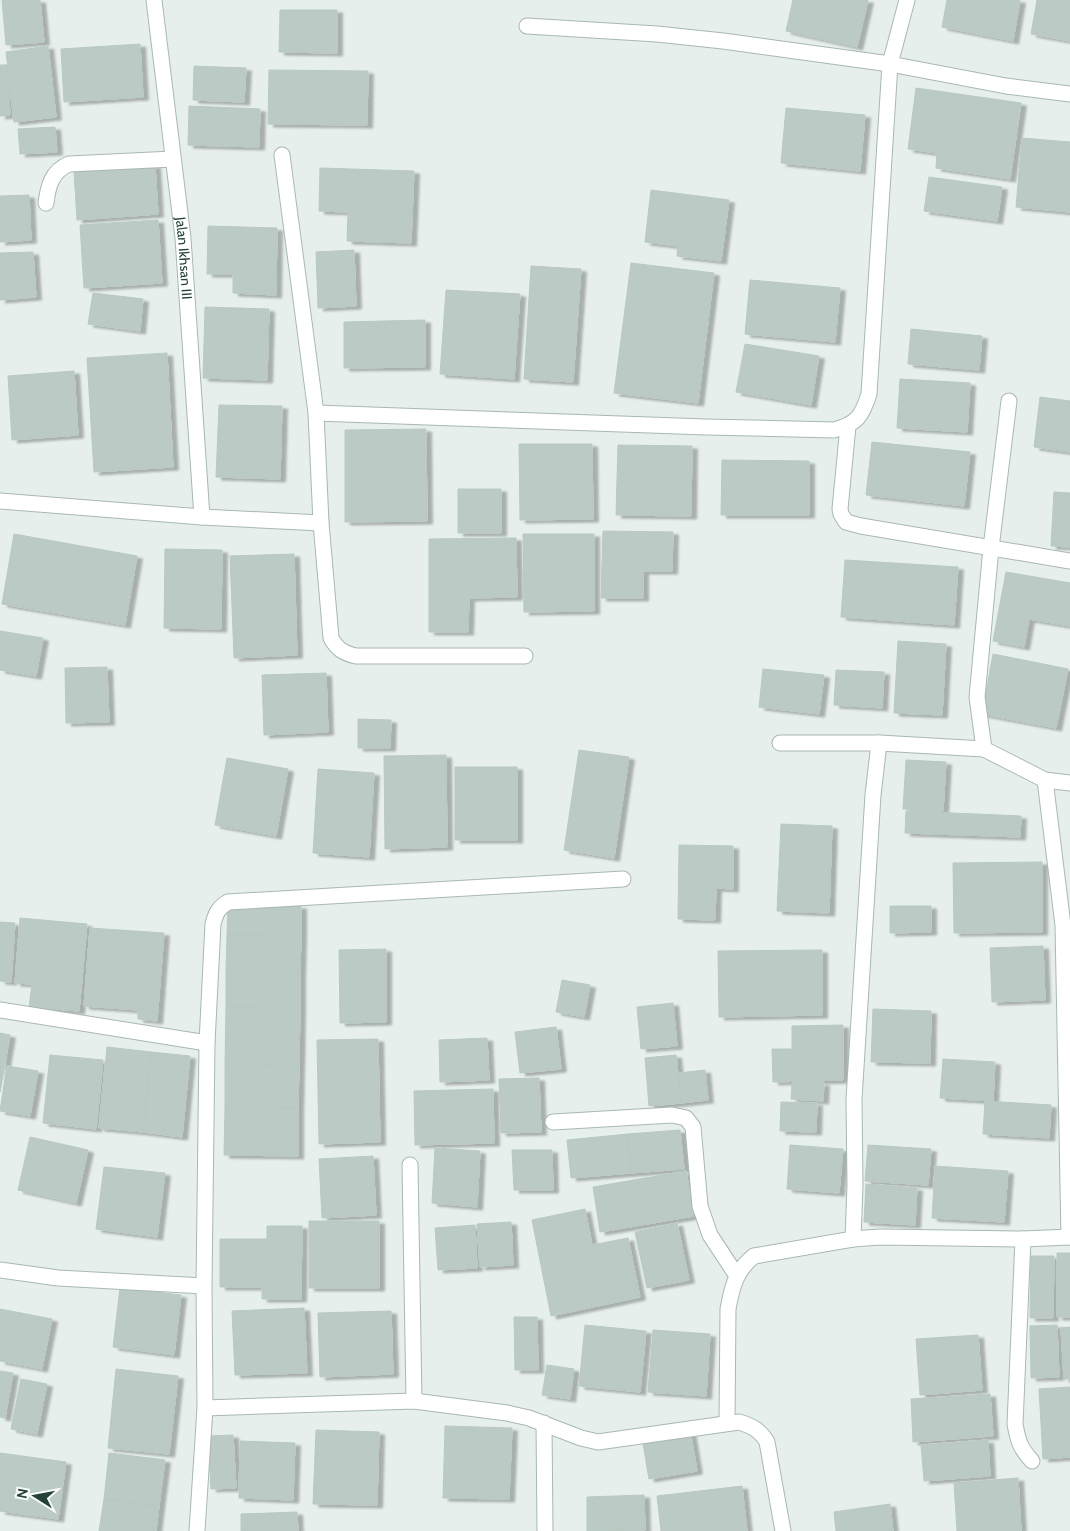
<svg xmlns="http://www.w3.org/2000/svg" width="1070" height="1531" font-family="Cabin,sans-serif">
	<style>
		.building { fill: #bbcac4; stroke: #b8c9c2; filter: url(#shadow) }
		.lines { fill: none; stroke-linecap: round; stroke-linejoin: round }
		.minor-casing { stroke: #a8b8b2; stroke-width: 17 }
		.minor { stroke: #fff; stroke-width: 15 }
		.labels { text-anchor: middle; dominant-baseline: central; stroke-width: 4; stroke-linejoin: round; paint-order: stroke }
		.street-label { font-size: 14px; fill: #24423a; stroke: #f7fbf9 }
	</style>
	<defs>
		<filter id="shadow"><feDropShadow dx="5.5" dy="3" stdDeviation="1" flood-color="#0004"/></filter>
	</defs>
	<rect width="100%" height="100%" fill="#e6efeb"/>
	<path class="building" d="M2,0h38l4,42 -38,3z
		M793,0h75l-11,47 -71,-16z
		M947,0h73l-7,41 -71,-14z
		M1037,0h33v41l-39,-7z
		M280,10h57v43l-58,-1z
		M140,44l3,53 -79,5 -3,-53z
		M48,46l8,71 -42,5 -8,-70z
		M0,65h7l3,50 -10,1z
		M194,66l52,2 -2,34 -51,-2z
		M269,70l99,1 -1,54 -99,-1z
		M916,88l105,15 -11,76 -74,-11 1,-15 -29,-4z
		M189,106l71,3 -1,38 -71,-2z
		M786,108l79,7 -5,56 -79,-8z
		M55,127l2,25 -37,2 -2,-25z
		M1022,138l48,4v70l-54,-5z
		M155,165l3,49 -81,6 -3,-49z
		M320,168l94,3 -3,72 -64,-2 1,-29 -29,-1z
		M929,177l73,10 -5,34 -73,-10z
		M651,190l78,10 -8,61 -44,-5 1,-10 -33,-4z
		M29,195l2,45 -31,2v-46z
		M158,220l4,63 -78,5 -4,-63z
		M208,226l69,2 -1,67 -43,-2v-19h-26z
		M354,250l2,56 -38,2 -2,-56z
		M33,252l3,45 -36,3v-47z
		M631,263l83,10 -16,130 -84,-10z
		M531,266l50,3 -8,113 -49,-3z
		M750,280l90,8 -5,54 -90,-8z
		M446,290l74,4 -6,85 -74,-5z
		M93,293l50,6 -3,32 -52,-7z
		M205,307l64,2 -2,71 -64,-2z
		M425,320v47l-81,1v-46z
		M911,329l71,7 -3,34 -71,-6z
		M745,344l74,12 -8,49 -75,-13z
		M167,353l6,114 -79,5 -7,-114z
		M74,371l4,64 -66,5 -4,-64z
		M900,379l70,4 -3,49 -70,-4z
		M1040,397l30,4v51l-36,-5z
		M219,405l63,1 -2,73 -64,-2z
		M426,429l1,92 -82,1v-92z
		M872,442l98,10 -6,54 -98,-11z
		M519,444h73l1,75 -73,1z
		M618,445l74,1 -1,70 -75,-1z
		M722,460l87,1v54h-88z
		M458,489h43v44h-43z
		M1054,492l16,1v54l-19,-1z
		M603,531l70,1 -1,39h-29v27h-42z
		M14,534l123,22 -12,69 -123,-21z
		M523,534h71v77l-70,1z
		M516,538l1,59 -48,1 -1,34h-39v-93z
		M165,549l57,1 -1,79 -57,-1z
		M294,554l3,101 -63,3 -4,-102z
		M845,560l113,7 -4,58 -113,-8z
		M1006,572l64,11v43l-41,-7 -5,28 -31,-6z
		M0,631l43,7 -7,38 -36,-6z
		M898,641l48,3 -4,71 -48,-2z
		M993,654l75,15 -12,59 -74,-14z
		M107,667l2,55 -43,1 -1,-55z
		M763,669l61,6 -5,39 -60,-7z
		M836,670l48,2 -2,36 -48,-3z
		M326,673l2,59 -64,3 -2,-60z
		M358,719l33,1 -1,28h-32z
		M579,750l50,7 -15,101 -50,-8z
		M446,755l1,92 -62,2 -1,-93z
		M227,758l61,11 -12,67 -61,-11z
		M906,760l40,2 -3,49 -40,-2z
		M455,767h62v73h-62z
		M318,769l56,4 -5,84 -56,-4z
		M906,811l115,5 -1,21 -115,-4z
		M781,824l51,2 -3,87 -52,-2z
		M679,845l54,1v43l-17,-1 -1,32 -37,-1z
		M1042,862v70l-88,1 -1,-70z
		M228,905l73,1v30l-74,-1z
		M890,906h41v26l-41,1z
		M20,918l67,6 -8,87 -50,-4 3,-23 -17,-1z
		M0,922l15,1 -4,59 -11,-1z
		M90,928l74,5 -7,88 -19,-2v-9l-54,-4z
		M227,935l74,1 -1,36 -74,-1z
		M1043,946l2,54 -53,2 -2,-54z
		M386,949v73l-46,1 -1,-73z
		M822,950v65l-103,2 -1,-66z
		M226,971l74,1v36l-74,-1z
		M562,980l28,5 -6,32 -28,-5z
		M673,1003l4,43 -36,3 -4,-42z
		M226,1007l74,1 -1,57 -74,-1z
		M873,1009l58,2 -1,52 -59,-1z
		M843,1025v55l-70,2 -1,-33h20v-23z
		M556,1027l5,42 -41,4 -5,-41z
		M0,1033l10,2 -10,57z
		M487,1038l2,42 -49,2 -1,-42z
		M378,1039l2,103 -61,2 -2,-104z
		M107,1047l44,5 -8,80 -44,-4z
		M151,1052l39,4 -8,81 -39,-5z
		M50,1055l53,5 -7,69 -53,-6z
		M676,1055l5,48 -32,3 -4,-48z
		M943,1059l52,3 -2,39 -53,-3z
		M225,1064l74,1 -1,43 -73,-1z
		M7,1066l31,5 -8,45 -30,-5z
		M705,1070l3,30 -27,3 -3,-30z
		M539,1078l2,54 -40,1 -2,-54z
		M792,1083h32l-1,18 -32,-2z
		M493,1089l1,54 -79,2 -1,-54z
		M985,1101l66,4 -2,33 -66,-4z
		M781,1102l36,1 -1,29 -36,-1z
		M225,1107l73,1v48l-74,-1z
		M680,1130l4,39 -53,4 -3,-39z
		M628,1134l3,39 -60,5 -4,-38z
		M30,1137l58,13 -12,53 -58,-13z
		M790,1145l53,4 -4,44 -52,-4z
		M868,1145l63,4 -3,36 -63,-4z
		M435,1148l45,3 -3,56 -45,-4z
		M512,1150h40l1,40h-39z
		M373,1156l3,59 -54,3 -3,-59z
		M935,1166l73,5 -4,51 -72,-4z
		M104,1167l61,6 -8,64 -61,-8z
		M686,1171l8,45 -94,16 -7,-45z
		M866,1184l51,4 -2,37 -51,-3z
		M585,1209l7,36 36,-7 12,59 -89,19 -19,-96z
		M309,1221h70v67h-70z
		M511,1222l2,43 -33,2 -3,-43z
		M677,1223l12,57 -42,8 -12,-56z
		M475,1225l2,43 -39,2 -3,-42z
		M267,1226h35l-1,73h-39v-12h-42v-48h47z
		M1057,1253h13v64h-13z
		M1031,1256h23l-1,62h-23z
		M120,1288l61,7 -7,60 -61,-8z
		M304,1308l3,65 -72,2 -3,-64z
		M0,1309l52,10 -10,50 -42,-8z
		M391,1311l2,63 -73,3 -2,-64z
		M514,1317h23l1,53h-23z
		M585,1325l61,6 -6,61 -61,-6z
		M1057,1325l2,52 -28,1 -1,-52z
		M1070,1327v52h-6l-3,-51z
		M653,1330l57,4 -4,62 -58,-4z
		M978,1335l4,55 -62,5 -4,-56z
		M547,1365l27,4 -4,30 -28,-4z
		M116,1369l62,7 -9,78 -61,-6z
		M0,1371l13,2 -8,45 -5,-1z
		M21,1379l26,5 -10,50 -26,-5z
		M1070,1387v70l-27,2 -4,-70z
		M990,1394l3,42 -80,6 -2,-43z
		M445,1426l67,2 -3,71 -66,-1z
		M316,1430l63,2 -2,73 -64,-1z
		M690,1430l7,41 -48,8 -7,-41z
		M233,1435l3,53 -25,1 -3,-53z
		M988,1440l2,36 -66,5 -3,-36z
		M240,1441l55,2 -2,57 -54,-2z
		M0,1453l66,9 -8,57 -58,-8z
		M109,1453l56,7 -6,46 -55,-7z
		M1018,1478l3,53h-64l-3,-48z
		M742,1486l5,45h-86l-4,-35z
		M644,1495l1,35 -58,1v-34z
		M104,1499l55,7 -3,25h-57z
		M890,1504l3,27h-57l-2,-19z
		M297,1512l1,19h-57v-17z"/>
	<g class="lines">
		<defs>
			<g id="minor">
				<path id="s1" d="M154,0l29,238 19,279"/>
				<path d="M527,26l130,8 66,7 167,23 17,-64"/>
				<path d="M282,155l34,258 5,110 10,115c6,11 12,15 25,18h169"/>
				<path d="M46,203c2,-17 6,-32 23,-39l104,-5"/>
				<path d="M1009,401l-18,147 -14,149 7,52 61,31 25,3"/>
				<path d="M316,413l390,14 128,3c23,-6 28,-14 35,-36l21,-330 116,22 64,8"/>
				<path d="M848,426l-8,83 1,5 5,8 15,4 209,35"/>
				<path d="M0,501l202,16 119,6"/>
				<path d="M780,743h99"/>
				<path d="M1045,780l18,145 6,312"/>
				<path d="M0,1010l207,33 6,-119c3,-11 5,-16 15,-22l395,-23"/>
				<path d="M553,1122l119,-7 14,3 7,9 7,79 10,29 27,41"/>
				<path d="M410,1165l4,236"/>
				<path d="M853,1239l2,-54 -1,-86 19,-304 6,-52 105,6"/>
				<path d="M1023,1239l-8,185c3,17 5,24 17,37"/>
				<path d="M0,1270l58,8 146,8 1,122 -8,123"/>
				<path d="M204,1286l3,-243"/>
				<path d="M205,1408l209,-7 93,12 22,5 52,20 17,4 141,-20c13,4 21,8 28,20l16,89"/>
				<path d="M544,1423l1,108"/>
				<path d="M727,1423l1,-114c4,-22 8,-39 26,-53l99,-17 27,-2 143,2 47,-2"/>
			</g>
		</defs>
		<use href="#minor" class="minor-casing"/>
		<use href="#minor" class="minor"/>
	</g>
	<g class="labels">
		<g class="street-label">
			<text stroke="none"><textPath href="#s1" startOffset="260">Jalan Ikhsan III</textPath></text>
		</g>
	</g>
	<g transform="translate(35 1496) rotate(281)" stroke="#f7fbf9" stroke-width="4" paint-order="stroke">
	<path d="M0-4L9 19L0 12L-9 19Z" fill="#24423a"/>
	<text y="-8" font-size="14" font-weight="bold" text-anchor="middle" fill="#24423a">N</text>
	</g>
</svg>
